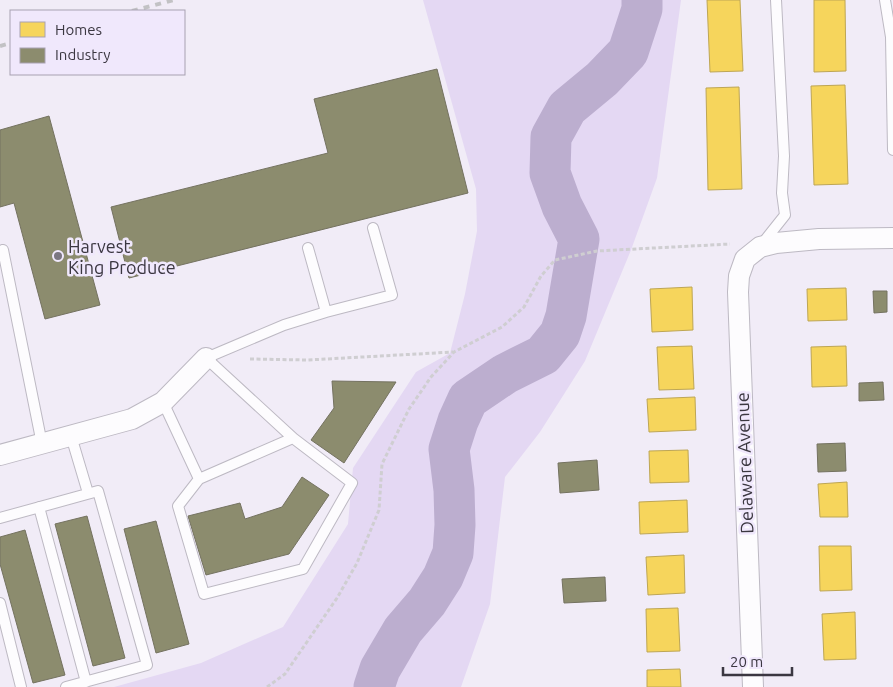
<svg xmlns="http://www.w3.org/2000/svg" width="893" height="687" font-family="Ubuntu,sans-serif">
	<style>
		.green { fill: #e4d8f3 }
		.homes { fill: #f6d55c; stroke: #bea654 }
		.industry { fill: #8c8c6e; stroke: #747260 }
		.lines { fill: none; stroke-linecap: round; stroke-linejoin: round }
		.river { stroke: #bcaecf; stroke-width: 41 }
		.lane-casing { stroke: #bdb9c3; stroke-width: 12 }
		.street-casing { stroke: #bdb9c3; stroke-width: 22 }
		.path { stroke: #cfced1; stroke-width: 3; stroke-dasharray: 4 2.5; stroke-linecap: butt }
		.lane { stroke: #fdfcfe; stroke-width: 10 }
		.street { stroke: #fdfcfe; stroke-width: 20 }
		.rail { stroke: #c2c2c4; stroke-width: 4; stroke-dasharray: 6 6; stroke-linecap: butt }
		.poi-dot { fill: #7b7681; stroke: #f0e8fc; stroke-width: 2 }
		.labels { text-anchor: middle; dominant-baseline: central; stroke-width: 5; stroke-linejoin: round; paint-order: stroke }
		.poi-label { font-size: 18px; fill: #3b3741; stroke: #f0e8fc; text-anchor: start }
		.street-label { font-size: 18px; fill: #3b3741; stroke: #f0e8fc }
	</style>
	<rect width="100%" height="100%" fill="#f1ecf7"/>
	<path class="green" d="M423,0h258l-24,178 -26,72 -46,111 -45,71 -35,45 -15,127 -29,83h-347l87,-24 82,-36 65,-103 5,-56 63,-96 34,-19 15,-59 12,-63 -1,-42z"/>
	<path class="homes" d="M707,0h33l3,71 -33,1z
		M814,0h31l1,71 -32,1z
		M845,85l3,99 -34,1 -3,-99z
		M739,87l3,102 -34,1 -2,-102z
		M692,287l1,43 -41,2 -2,-43z
		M846,288l1,32 -39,1 -1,-32z
		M692,346l2,43 -35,1 -2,-43z
		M846,346l1,40 -35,1 -1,-40z
		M695,397l1,33 -47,2 -2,-33z
		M688,450l1,32 -39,1 -1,-32z
		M847,482l1,35h-28l-2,-33z
		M687,500l1,32 -48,2 -1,-32z
		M819,546h32l1,44 -32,1z
		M684,555l1,38 -37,2 -2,-38z
		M678,608l2,43 -33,1 -1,-43z
		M855,612l1,47 -32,1 -2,-46z
		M680,669l1,18h-34v-17z"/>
	<path class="industry" d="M437,69l31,124 -339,85 -18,-71 217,-54 -14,-54z
		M49,116l51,189 -55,14 -31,-116 -14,4v-77z
		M873,291h14v21l-13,1z
		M332,381l64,1 -52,81 -33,-23 23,-32z
		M883,382l1,18 -25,1v-18z
		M845,443l1,28 -28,1 -1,-28z
		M597,460l2,30 -39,3 -2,-30z
		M302,477l27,18 -40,59 -83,21 -18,-59 52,-13 5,16 37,-12z
		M87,516l38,142 -32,8 -38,-142z
		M156,521l33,123 -33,9 -32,-124z
		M25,530l40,145 -32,8 -33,-119v-27z
		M605,577l1,24 -42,2 -2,-24z"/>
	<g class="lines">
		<path class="river" d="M374,687l6,-18 23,-39 24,-28 16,-25 10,-24 2,-28 -1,-35 -5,-41 9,-28 10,-22 37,-25 38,-19 17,-21 6,-18 13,-77 -17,-33 -12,-33 1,-36 16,-29 35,-29 26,-27 14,-43v-9"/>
		<defs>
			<path id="lane" d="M885,0l6,37 2,113
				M762,244l23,-29 -3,-22 2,-37 -8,-156
				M3,250l39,194
				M326,312l66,-17 -19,-67
				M163,402l36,77 94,-41 -87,-80 78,-33 42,-13 -18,-64
				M71,436l17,57
				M199,479l-21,27 26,88 99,-25 49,-86 -59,-45
				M39,507l47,175
				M0,518l98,-27 49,174 -81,22
				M0,603l21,84"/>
			<path id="street" d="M0,455l132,-36 31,-17 43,-44
				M753,687l-15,-395 1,-16 6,-17 15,-12 16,-4 43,-4 74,-1"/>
		</defs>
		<use href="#lane" class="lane-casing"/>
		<use href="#street" class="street-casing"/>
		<path class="path" d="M250,359l58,1 145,-8
			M267,687l18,-13 52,-76 20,-35 22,-53 3,-46 27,-55 22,-32 23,-25 48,-25 22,-20 17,-31 14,-16 42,-9 133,-7"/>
		<use href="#lane" class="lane"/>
		<use href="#street" class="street"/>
		<path class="rail" d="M132,11l42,-11
			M0,46l11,-3"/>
	</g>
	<circle class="poi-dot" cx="58" cy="256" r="5"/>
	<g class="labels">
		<g class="poi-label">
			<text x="68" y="246">Harvest<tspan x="68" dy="21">King Produce</tspan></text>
		</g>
		<g class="street-label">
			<text transform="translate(744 463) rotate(-92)">Delaware Avenue</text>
		</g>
	</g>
	<rect x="10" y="10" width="175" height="65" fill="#f0e8fc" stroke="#a8a1b1"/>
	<rect x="20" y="22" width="25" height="15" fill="#f6d55c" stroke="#a8a1b1"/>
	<text x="55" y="35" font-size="15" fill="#3b3741">Homes</text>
	<rect x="20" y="48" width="25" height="15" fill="#8c8c6e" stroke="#a8a1b1"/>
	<text x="55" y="60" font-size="15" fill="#3b3741">Industry</text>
	<path d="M723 667v8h69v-8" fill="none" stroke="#3b3741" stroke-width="2.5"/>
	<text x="730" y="667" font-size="15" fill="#3b3741" stroke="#f0e8fc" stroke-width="4" paint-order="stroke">20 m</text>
</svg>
